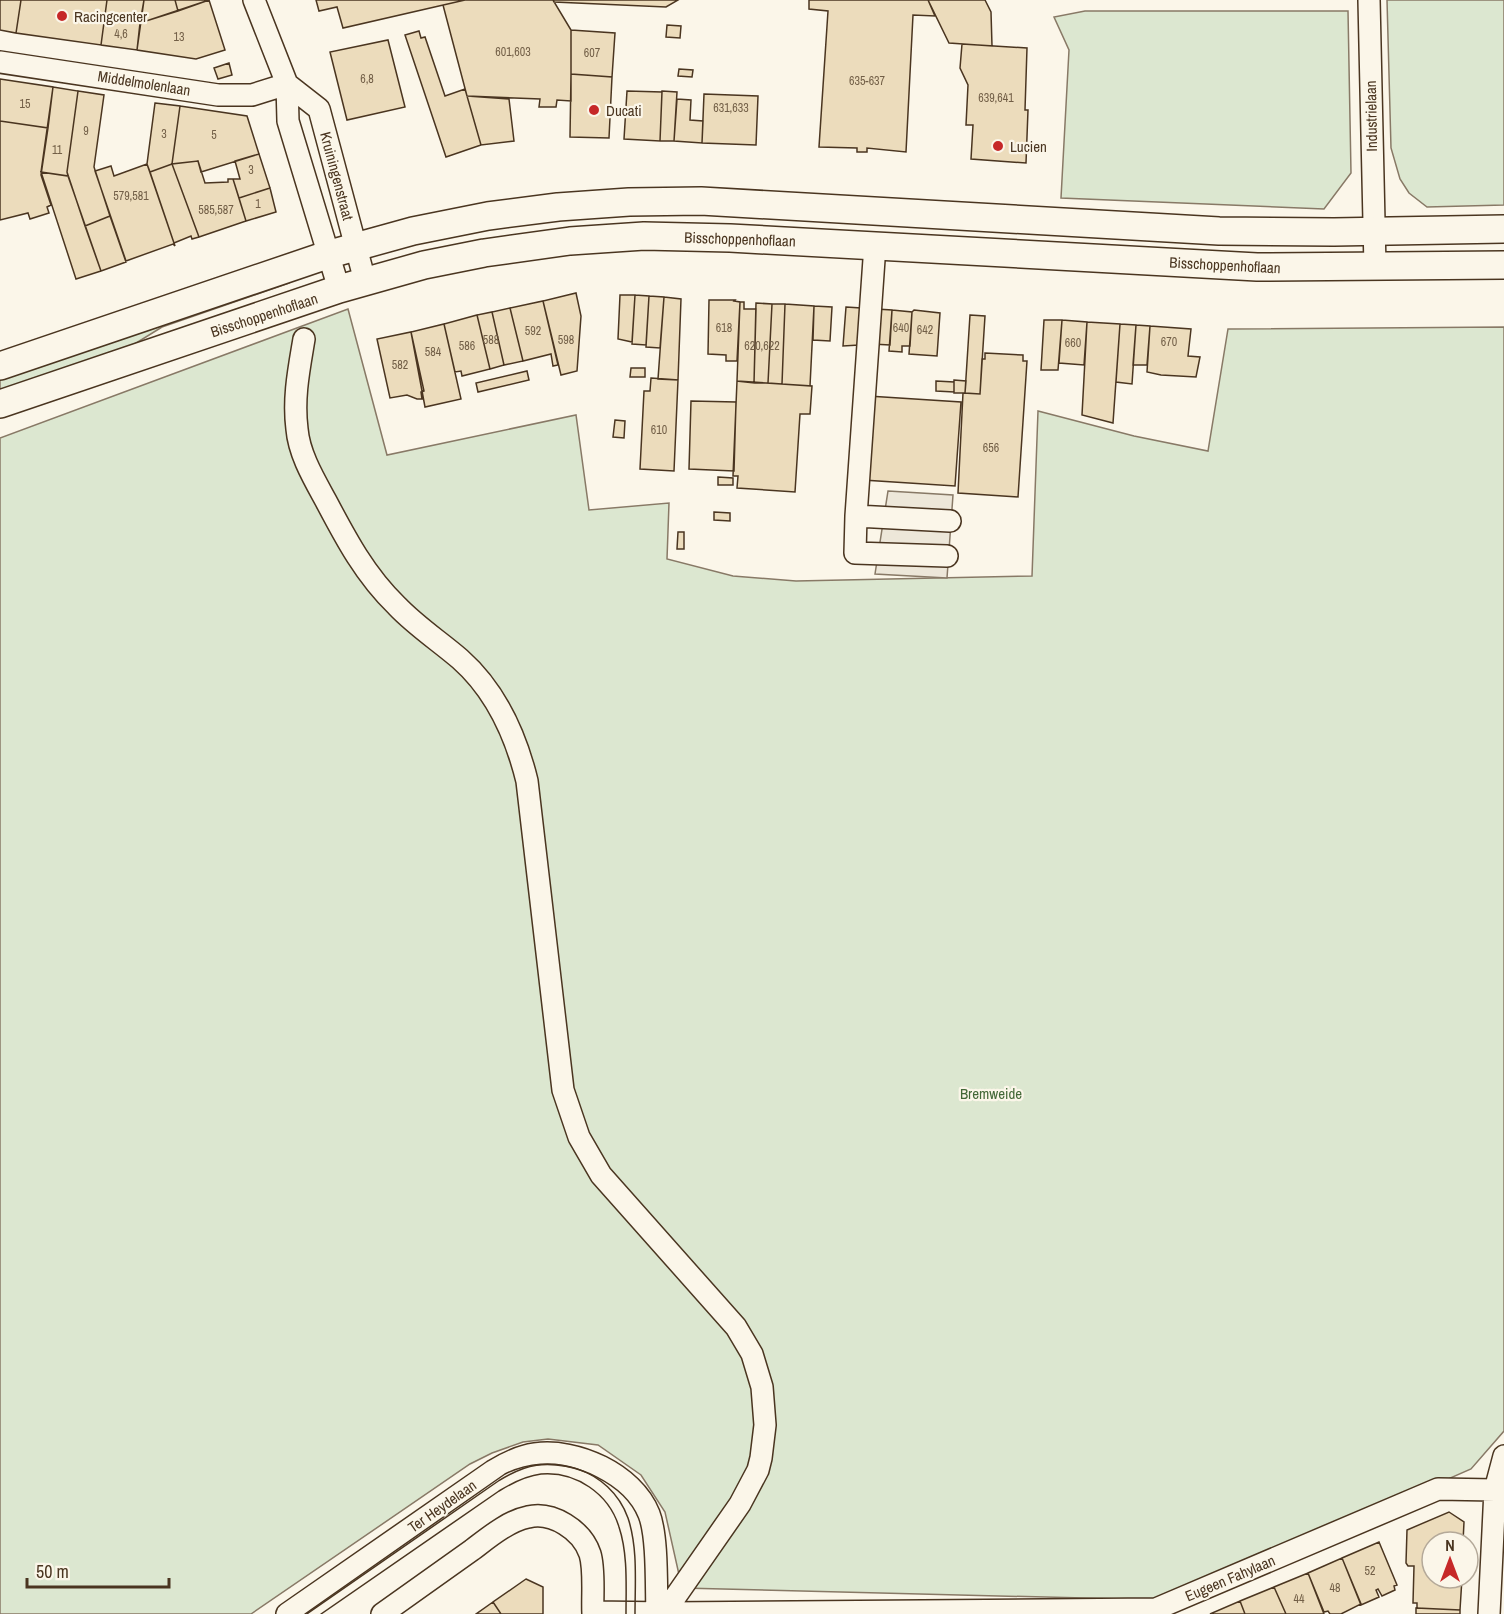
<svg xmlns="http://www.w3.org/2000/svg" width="1504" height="1614" font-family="'Archivo Narrow',sans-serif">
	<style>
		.green { fill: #dce7d0; stroke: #887966; stroke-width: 1.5 }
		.parking { fill: #ede7d9; stroke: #887966; stroke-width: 1.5 }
		.building { fill: #ecdcbc; stroke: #4a3520; stroke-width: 1.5 }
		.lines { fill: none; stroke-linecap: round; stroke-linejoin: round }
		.minor-casing { stroke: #4a3520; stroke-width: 24 }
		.major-casing { stroke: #4a3520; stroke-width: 30 }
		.minor { stroke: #fbf6e9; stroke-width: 21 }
		.major { stroke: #fbf6e9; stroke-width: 27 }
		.tram { stroke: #4a3520; stroke-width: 1.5 }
		.poi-dot { fill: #c62828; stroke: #fbf6e9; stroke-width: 2 }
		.labels { text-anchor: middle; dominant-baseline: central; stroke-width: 4.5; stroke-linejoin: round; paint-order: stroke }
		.number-label { font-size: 12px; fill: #725f47 }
		.poi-label { font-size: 15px; fill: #4a3520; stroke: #fbf6e9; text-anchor: start }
		.street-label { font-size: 15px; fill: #4a3520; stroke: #fbf6e9 }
		.park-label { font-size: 15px; fill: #436837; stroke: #fbf6e9 }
	</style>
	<rect width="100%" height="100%" fill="#fbf6e9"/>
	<path class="green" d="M1387,0h117v205l-77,2 -18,-14 -9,-14 -9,-31z
		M1085,11h263l3,162 -27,36 -263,-11 8,-148 -15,-33z
		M287,278l2,5 -127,44 -29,18 -133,48v-17z
		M348,309l39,146 189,-40 13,95 80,-7 -2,56 66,17 63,5 236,-5 6,-165 96,25 74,15 20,-122 276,-2v1104l-33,38 -296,130 -12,1 -481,-12 -17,-76 -24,-37 -43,-30 -50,-6 -25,3 -31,11 -22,11 -219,150h-251v-1176z"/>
	<path class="parking" d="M888,491l65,4 -6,83 -72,-4z"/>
	<path class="building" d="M0,0h21l-5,33 -16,-3z
		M21,0h86l-6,45 -85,-12z
		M107,0h37l-7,50 -36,-5z
		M144,0h31l3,11 -38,12z
		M175,0h34l-31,11z
		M209,0l16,50 -29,9 -59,-9 3,-27z
		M316,0h149l-122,28 -6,-21 -18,4z
		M465,0h88l18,30v71l-14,-1 -1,7h-17l1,-8 -73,-3 -24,-91z
		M553,0h125l-12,7 -112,-5z
		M809,0h119l7,16 -22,-1 -7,137 -39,-4v4h-10v-4l-38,-1 9,-136 -19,-2z
		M928,0h57l6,12 1,34 -43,-3z
		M667,25l14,1 -1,12 -14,-1z
		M571,30l44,3 -3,44 -41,-3z
		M419,31l2,7 4,-1 20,59 20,-7 16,56 -35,12 -41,-122z
		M388,40l17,67 -58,13 -17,-68z
		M962,44l65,4 -2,62h3l-2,53 -55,-4 2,-34h-7l2,-40 -8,-17z
		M229,63l3,12 -14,4 -4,-11z
		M679,69l14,1 -1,7 -14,-1z
		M571,74l41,3 -3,61 -39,-1z
		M0,79l53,8 -5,41 -48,-7z
		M53,87l25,4 -11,81 1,4 -27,-4z
		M78,91l26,4 -10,72 16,49 -25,10 -18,-54z
		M627,91l35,1 -2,49 -36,-2z
		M662,91l15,1 -3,49h-14z
		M704,94l54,2 -2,49 -54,-2z
		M467,96l42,3 5,42 -33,4z
		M677,99l14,1 -1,20 13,1 -1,22 -28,-2z
		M155,103l25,3 -8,58 -22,8 -3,-8z
		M180,106l67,10 12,38 -58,18 -3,-11 -26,3z
		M0,121l48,7 -7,47 10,30 -4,2 2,6 -19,6 -2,-6 -28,7z
		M259,154l11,34 -31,10 -6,-19h7l-5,-18z
		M198,161l7,22 23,-1v-3h5l13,42 -47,16 -27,-73z
		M147,164l28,82 -2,-2 -47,17 -31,-90 16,-5 3,10z
		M172,164l27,73 -7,2 -1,-3 -17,7 -24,-71z
		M41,172l27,4 33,95 -25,8z
		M270,188l6,24 -30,9 -7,-23z
		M110,216l16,46 -25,9 -16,-45z
		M576,293l5,23 -4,55 -16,4 -18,-74z
		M620,295h15l-3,47 -14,-3z
		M635,295l14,1 -3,49 -14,-1z
		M649,296l15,1 -4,51 -14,-1z
		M664,297l17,2 -3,81 -20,-1z
		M709,300h26l-1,1 6,1 -3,59h-11v-6l-18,-1z
		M543,301l15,64 -5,1 -2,-12 -28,7 -13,-53z
		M740,302h4v7h12l-2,74 -17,-2z
		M756,303l16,1 -4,79h-14z
		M772,304h13l-3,80 -14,-1z
		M785,304l29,2 -4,80 -28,-2z
		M814,306l18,1 -2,34 -17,-1z
		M846,307l15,1 -2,37 -16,1z
		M510,308l13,53 -19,4 -12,-53z
		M876,309l16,1 -2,35 -18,-1z
		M892,310l20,2 -2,34h-8v6l-13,-1z
		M914,310l26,3 -3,43 -28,-2 3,-42z
		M492,312l12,53 -14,4 -13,-54z
		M477,315l13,54 -28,7 -1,-5 -6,1 -11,-48z
		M970,315l15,1 -5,78 -15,-1z
		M1044,320h18l-4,50h-17z
		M1062,320l25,2 -3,43 -25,-2z
		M1087,322l33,2 -7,99 -31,-8z
		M444,324l17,75 -36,8 -14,-75z
		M1120,324l16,1 -4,59 -16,-2z
		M1136,325l14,1 -3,39h-14z
		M1150,326l41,3 -3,27 12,1 -4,20 -35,-2 -14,-3z
		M411,332l13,59 -3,1 1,7h-5l-10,-4 -17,3 -13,-59z
		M985,353l38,2v6h4l-9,136 -60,-4 5,-100 17,1 2,-35h3z
		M631,368h14v9h-15z
		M527,371l2,9 -51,12 -2,-9z
		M651,378l27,2 -4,91 -34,-2 4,-78h6z
		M954,380l12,1 -1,12h-11z
		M737,381l75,5 -2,28h-10l-5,78 -58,-4 1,-12h-5z
		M936,381l18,1v10l-18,-1z
		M868,396l93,6 -6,84 -92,-6z
		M691,401l45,1 -2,69 -45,-2z
		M615,420l10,1 -1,17 -11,-1z
		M718,477l15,1v7h-15z
		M714,512l16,1v8l-16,-1z
		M678,532h6v17h-7z
		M1449,1512l15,10 -1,20h-31v36h30l-2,32 -43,-2v-5h-4l1,-37h-6l-2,-3 1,-33z
		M1379,1542l18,43 -3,1 1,4 -13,6 -4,-7 -2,1 3,7 -18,8 -19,-47z
		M1342,1558l19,46 -20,10h-11l-2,-3 -4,1 -16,-39z
		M1308,1573l16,41h-38l-12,-27z
		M526,1579l17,8v27h-42l-8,-12z
		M1274,1587l12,27h-41l-5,-13z
		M1240,1601l5,13h-35z
		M493,1602l8,12h-25z
		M1416,1608l44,2v4h-44z"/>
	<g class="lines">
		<defs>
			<path id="minor" d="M254,0l33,84 1,37 51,168
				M1369,0l6,267
				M0,62l218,33h34l35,-11
				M287,84l32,25 46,172
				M875,245l-19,271 94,5
				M304,339c-5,30 -11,59 -7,90 2,25 17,50 29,72 20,38 39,74 71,105 19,20 42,35 63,53 35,31 56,77 67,122l36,309 16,47 22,38 135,152 16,27 10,33 3,38 -4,33 -3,12 -18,34 -71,102
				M856,516l-1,37 92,3
				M593,1612l76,1 487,-4 282,-120 57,1
				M287,1614l206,-143c13,-8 27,-15 42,-17 41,-6 98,20 114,60 9,23 7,74 8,100
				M382,1614c30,-21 60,-43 90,-64 16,-12 36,-29 56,-33 24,-6 54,13 62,37 5,16 2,43 3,60
				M1489,1614l6,-124 9,-34"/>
			<path id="major" d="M0,366l330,-112 83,-23 75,-15 70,-9 71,-5 72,-1 518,30 115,1 170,-3
				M0,404l339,-115 85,-24 60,-12 86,-12 74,-5 86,2 527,29 247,-2"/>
		</defs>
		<use href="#minor" class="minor-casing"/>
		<use href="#major" class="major-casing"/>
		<use href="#minor" class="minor"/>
		<use href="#major" class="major"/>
		<path class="tram" d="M305,1614l200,-140c45,-23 105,-6 123,44 10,30 7,65 7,96
			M321,1614l178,-123c13,-8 26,-15 42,-17 35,-3 68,20 78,53 9,27 7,59 7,87"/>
	</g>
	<g class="poi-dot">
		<circle cx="62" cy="16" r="6"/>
		<circle cx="594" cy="110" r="6"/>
		<circle cx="998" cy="146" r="6"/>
	</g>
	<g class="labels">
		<g class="number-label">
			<text x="121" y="34">4,6</text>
			<text x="179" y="37">13</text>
			<text x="513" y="52">601,603</text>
			<text x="592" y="53">607</text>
			<text x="367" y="79">6,8</text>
			<text x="867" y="81">635-637</text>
			<text x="996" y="98">639,641</text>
			<text x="25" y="104">15</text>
			<text x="731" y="108">631,633</text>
			<text x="86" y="131">9</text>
			<text x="164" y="134">3</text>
			<text x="214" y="135">5</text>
			<text x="57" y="150">11</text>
			<text x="251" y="170">3</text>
			<text x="131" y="196">579,581</text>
			<text x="258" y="204">1</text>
			<text x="216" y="210">585,587</text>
			<text x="724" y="328">618</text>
			<text x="901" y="328">640</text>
			<text x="925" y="330">642</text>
			<text x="533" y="331">592</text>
			<text x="491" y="340">588</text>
			<text x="566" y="340">598</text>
			<text x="1169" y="342">670</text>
			<text x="1073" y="343">660</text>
			<text x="467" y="346">586</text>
			<text x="762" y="346">620,622</text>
			<text x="433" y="352">584</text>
			<text x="400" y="365">582</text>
			<text x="659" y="430">610</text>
			<text x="991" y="448">656</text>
			<text x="1370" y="1571">52</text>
			<text x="1335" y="1588">48</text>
			<text x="1299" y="1599">44</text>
		</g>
		<g class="poi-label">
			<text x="74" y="16">Racingcenter</text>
			<text x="606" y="110">Ducati</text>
			<text x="1010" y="146">Lucien</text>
		</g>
		<g class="street-label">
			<text transform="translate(144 83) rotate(9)">Middelmolenlaan</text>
			<text transform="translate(1371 116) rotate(-91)">Industrielaan</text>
			<text transform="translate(337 176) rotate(75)">Kruiningenstraat</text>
			<text transform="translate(740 239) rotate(2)">Bisschoppenhoflaan</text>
			<text transform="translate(1225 265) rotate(3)">Bisschoppenhoflaan</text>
			<text transform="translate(264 315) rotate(-18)">Bisschoppenhoflaan</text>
			<text transform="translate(442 1506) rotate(-35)">Ter Heydelaan</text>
			<text transform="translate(1230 1578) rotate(-23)">Eugeen Fahylaan</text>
		</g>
		<g class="park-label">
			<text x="991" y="1093">Bremweide</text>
		</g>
	</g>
	<g transform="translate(1450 1560)"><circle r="28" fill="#fbf6e9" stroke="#b4a999" stroke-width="1.5"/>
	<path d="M0-4.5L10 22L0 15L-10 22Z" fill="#c62828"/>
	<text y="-9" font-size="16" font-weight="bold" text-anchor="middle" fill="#4a3520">N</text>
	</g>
	<path d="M27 1578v9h142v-9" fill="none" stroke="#4a3520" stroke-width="3"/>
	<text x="36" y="1578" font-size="18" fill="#4a3520" stroke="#fbf6e9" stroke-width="4.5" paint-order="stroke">50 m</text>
</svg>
